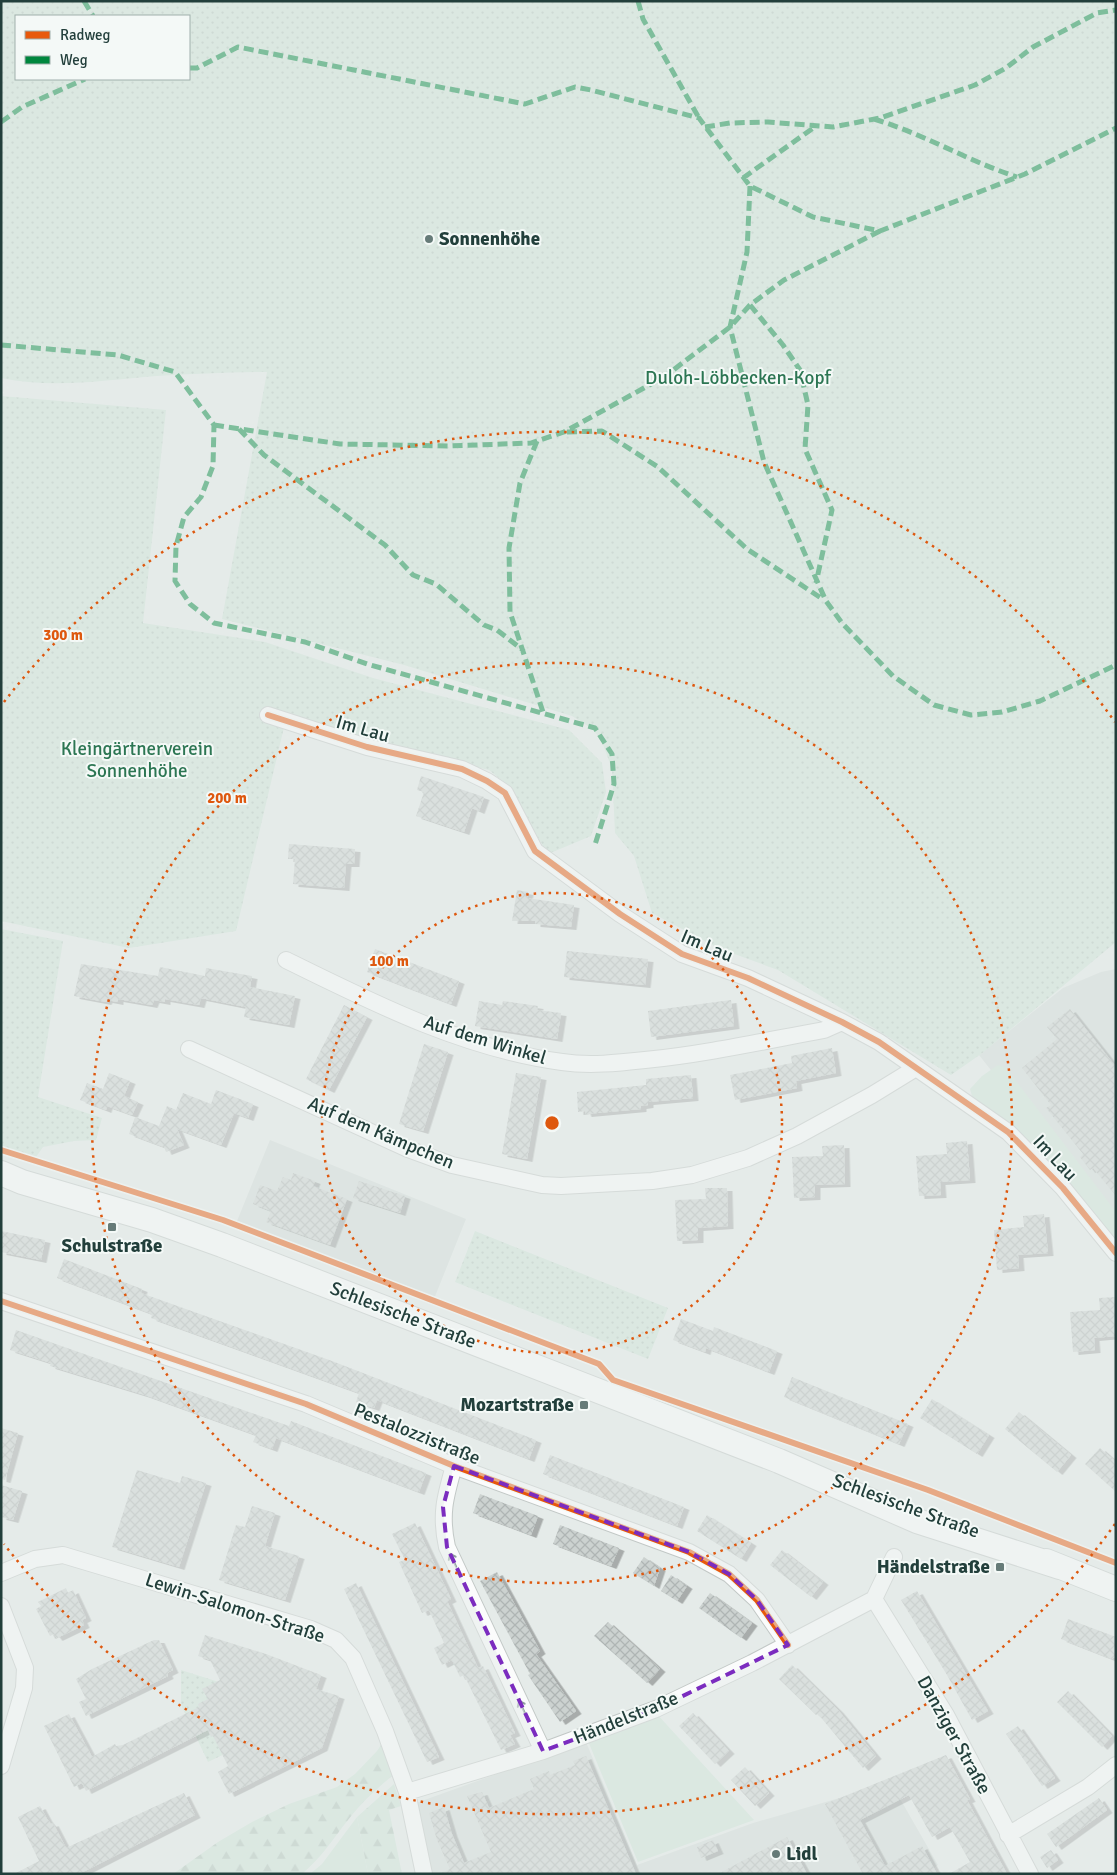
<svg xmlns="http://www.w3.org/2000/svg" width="1117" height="1875" font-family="Signika,sans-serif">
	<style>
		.built { fill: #d3dcd9 }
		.grass { fill: #cee4d8 }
		.forest { fill: url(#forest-firs) }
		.park { fill: url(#park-dots); fill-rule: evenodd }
		.building { fill: url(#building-cross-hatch); filter: url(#shadow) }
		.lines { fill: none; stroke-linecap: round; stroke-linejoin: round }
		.street-casing { stroke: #c2c8c6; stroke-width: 18 }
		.secondary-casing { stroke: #c1c8c6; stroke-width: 26 }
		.street { stroke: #fbfcfc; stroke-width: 16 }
		.secondary { stroke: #fbfcfc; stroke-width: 24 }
		.quiet { stroke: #00873e; stroke-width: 5; stroke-dasharray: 10 5; stroke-linecap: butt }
		.cycleway-casing { stroke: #f4f9f7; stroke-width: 9 }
		.cycleway { stroke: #e8590c; stroke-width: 6 }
		.oneway { stroke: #8e9e9c }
		.marked { fill: none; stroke: #7b2cbf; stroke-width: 4; stroke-dasharray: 10 6; stroke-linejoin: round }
		.ring { fill: none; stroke: #de580e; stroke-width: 2.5; stroke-dasharray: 2.5 5 }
		.poi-dot { fill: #667b78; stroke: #f4f9f7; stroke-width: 2 }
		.labels { text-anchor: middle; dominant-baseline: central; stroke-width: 4; stroke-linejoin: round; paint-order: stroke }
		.poi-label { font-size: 19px; font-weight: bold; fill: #223f3b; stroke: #f4f9f7; text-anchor: start }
		.park-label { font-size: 19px; fill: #2c7653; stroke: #f4f9f7 }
		.street-label { font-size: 19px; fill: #223f3b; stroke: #f4f9f7 }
		.centre { fill: #de580e; stroke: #f4f9f7; stroke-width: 2.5 }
		.ring-label { font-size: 15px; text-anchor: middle; font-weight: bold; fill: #de580e; stroke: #f4f9f7; stroke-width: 4; stroke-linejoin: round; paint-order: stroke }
	</style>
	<defs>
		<pattern id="forest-firs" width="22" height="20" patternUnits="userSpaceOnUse" patternTransform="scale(1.25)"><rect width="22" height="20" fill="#cee4d8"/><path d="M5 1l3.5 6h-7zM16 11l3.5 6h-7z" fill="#b1c5ba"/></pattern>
		<pattern id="park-dots" width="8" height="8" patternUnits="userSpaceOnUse" patternTransform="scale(1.25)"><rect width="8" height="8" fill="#cee4d8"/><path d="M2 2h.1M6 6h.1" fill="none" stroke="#b1c5ba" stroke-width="1.8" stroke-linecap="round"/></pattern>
		<pattern id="building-cross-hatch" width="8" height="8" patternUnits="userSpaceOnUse" patternTransform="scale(1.25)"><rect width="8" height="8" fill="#ccd2d0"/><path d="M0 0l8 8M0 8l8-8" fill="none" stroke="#afb5b4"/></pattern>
		<filter id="shadow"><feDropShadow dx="5.5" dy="3" stdDeviation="0" flood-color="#0004"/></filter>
	</defs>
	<rect width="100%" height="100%" fill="#e5ebe9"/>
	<path class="built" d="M1116,969v260l-137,-174 84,-67 38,-16z
		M270,1140l196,79 -32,80 -197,-78z
		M586,1742l51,123 116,-42 138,-40 47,82 -13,9h-494l-15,-71z"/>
	<path class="grass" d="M998,1065l8,3 110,144v33l-144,-149 -2,-7 12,-13z
		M656,1713l98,107 -116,42 -50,-121z
		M357,1817l11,57h-58l12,-10z"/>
	<path class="forest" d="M385,1739l11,34c-18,14 -34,29 -48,47 -15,19 -27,38 -46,54h-129l45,-32 34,-20 37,-18 48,-17 18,-13 22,-23z
		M394,1784l7,22 -12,4 13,64h-34l-11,-57z"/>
	<path class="park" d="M1,1h1115v941l-135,112 -30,21 -173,-105 -60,-22 -66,-35 -18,-57 -19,-23 -3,-64 -11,-30 -10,-11 -19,-12 -168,-51 -182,-46 45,-247c-36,0 -74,2 -110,4 -52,4 -104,13 -156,2zM16,16h173v63h-173z
		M1,396l165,14 -23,213 122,19 108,36 196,52 33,33 4,29 -15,44 -43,18 -43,-71 -16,-13 -204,-47 -49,208 -107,17 -128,-27z
		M1,929l62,12 -25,156 64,21 -6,22 -22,1 -31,6 -7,10 -35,-9z
		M475,1231l193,77 -20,51 -193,-77z
		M181,1670l114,36 -6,17 -81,39 -27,-57z"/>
	<path class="building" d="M421,776l63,21 -5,14 -7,-3 -8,24 -48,-16 8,-24 -7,-2z
		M289,844l66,5 -1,15h-8l-2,24 -51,-4 2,-25h-7z
		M517,890l11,2 -1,6 47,7 -3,22 -36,-3v-3h-23z
		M375,949l84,32 -8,23 -84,-32z
		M567,951l81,8 -3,26 -81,-8z
		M81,964l77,12 2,-9 45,9 1,-8 46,8 -2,11 45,9 -6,29 -45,-8 2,-10 -45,-9 -2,7 -34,-6v3l-11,-2 -2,5 -34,-6v3l-11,-2 -1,2 -32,-6z
		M731,1000l3,26 -83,11 -3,-26z
		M479,1001l23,4 1,-4 35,5 -1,4 24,3 -4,26 -82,-13z
		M344,1005l23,12 -38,73 -23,-11z
		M1070,1009l46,58v129l-23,-28 -3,2 -10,-13 3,-3 -37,-46 5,-3 -29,-37 35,-29 -10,-12z
		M424,1044l24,8 -25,79 -24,-7z
		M832,1048l4,25 -40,8 1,7 -62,12 -5,-25 62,-12 -1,-7z
		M109,1073l21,8 -6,15 14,6 -6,13 -25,-9 -1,4 -26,-10 7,-17 16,6z
		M516,1073l25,4 -14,82 -25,-5z
		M691,1075l2,23 -45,4v3l-7,1v3l-55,5 -1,-3 -7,1 -1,-20 69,-7v-6z
		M216,1090l37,14 -5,14 -14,-5 -13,32 -44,-16 7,16 -18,7 -2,-5 -35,-13 6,-17 24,9 8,-20 9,4 7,-17 28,11z
		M967,1141l3,39 -30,2 1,13 -22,1 -3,-40 31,-2 -1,-11z
		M844,1145l1,39 -30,1v12l-21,1 -2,-41 31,-1 -1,-10z
		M293,1173l22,8 -2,5 34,13 -17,46 -64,-23 5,-11 -18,-7 7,-19 17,6 6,-14 8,3z
		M359,1181l46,15 -5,17 -47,-15z
		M705,1188h22l1,38 -30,2v12l-21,1 -2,-41 31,-1z
		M1044,1214l4,39 -30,2 1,13 -22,2 -3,-40 30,-3 -1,-11z
		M1,1231l44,9 -4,20 -40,-8z
		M64,1259l78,30 -1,4 191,68 204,79 -7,19 -152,-59 -3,8 -18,-6 3,-9 -208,-75 1,-4 -95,-36z
		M1116,1297v39l-22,2 1,12 -22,2 -3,-40 30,-2 -1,-12z
		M681,1319l32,12 1,-4 63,24 -8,21 -63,-24 -1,4 -32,-12z
		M16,1330l273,96 2,-5 135,52 -7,19 -143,-54 -4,11 -19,-7 3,-7 -25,-9 -86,-31 -95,-29 1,-3 -41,-13z
		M792,1377l116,47 -9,20 -115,-47z
		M932,1399l57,36 -12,19 -57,-36z
		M1019,1412l52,43 -14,17 -52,-43z
		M1,1428l17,5 -13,47 -4,-1z
		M1100,1448l16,14v30l-31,-28z
		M550,1455l134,52 -7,19 -134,-52z
		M137,1470l43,13 2,-7 24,7 -27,84 -67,-20z
		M1,1485l21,6 -9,29 -12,-3z
		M480,1494l58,22 -7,19 -58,-22z
		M252,1506l23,7 -10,33 34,10 -14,44 -66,-20 17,-55 9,2z
		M707,1515l44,28 -10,16 -44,-28z
		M415,1523l36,76 -4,2 31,67 5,-2 32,67 -5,2 5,9 -14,6 -37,-75 -4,2 -8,-17 -10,5 -8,-17 10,-5 -15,-33 -7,3 -23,-51 6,-2 -13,-26z
		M560,1525l59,23 -8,18 -58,-22z
		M782,1550l41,32 -12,15 -41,-32z
		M644,1557l16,11 -6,18 -21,-13z
		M497,1572l43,79 -4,3 40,57 -16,11 -32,-47 2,-1 -50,-93z
		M671,1575l16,11 -10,15 -16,-10z
		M356,1583l83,174 -12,5 -83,-173z
		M66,1588l2,5 5,-3 13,28 -4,2 2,5 -27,13 -3,-4 -4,2 -14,-27 5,-3 -3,-4z
		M917,1591l71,120 -16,9 -25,-45 -46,-75z
		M710,1593l42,30 -11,15 -42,-30z
		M1068,1619l48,18v21l-3,-1 -1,2 -51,-20z
		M608,1622l52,47 -13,14 -53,-47z
		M205,1635l61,19 55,21 -5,14 23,7 -17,52 -93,46 -11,-22 10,-6 -15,-30 -2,1 -3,-7 -122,61 -4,-8 -8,4 -30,-61 25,-12 23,43 23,-13 1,2 7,-1 76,-38 -1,-3 10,-5 -6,-10 18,-9 -10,-20 -12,-4z
		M154,1640h5l14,30 -6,3 1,3 -82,40 -7,-14 7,-3 -10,-20 16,-10z
		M792,1665l46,45 38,46 -13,12 -45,-54 -2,1 -37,-36z
		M1068,1691l44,45 -10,11 -45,-45z
		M693,1713l36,38 -14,13 -36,-38z
		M1018,1726l37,52 -13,8 -36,-52z
		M946,1755l24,44 -3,1 40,74h-58l21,-12 -20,-35 -18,10 -23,-42 -49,25 25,46 37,-20 15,28h-74l-38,-70z
		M586,1756l50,118h-197l11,-5 -13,-29 -8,-27 15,-6 8,27 12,29 27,-11 -24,-56 15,-4 7,16 45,-19 -4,-10 19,-8 1,4 25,-10 -2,-4z
		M745,1767l24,26 -14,13 -24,-26z
		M184,1793l11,22 -108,55 -10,4h-63l25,-13 -21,-44 22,-11 7,13 4,5 2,-1 13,25z
		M1099,1798l8,12 -51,37 -9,-13z
		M787,1837l20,37h-89z
		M713,1840l5,11 -17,7 -4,-11z
		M1051,1850l7,10 -11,8 -7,-11z"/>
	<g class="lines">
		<defs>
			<path id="street" d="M268,715l99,32 95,22 25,12 18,12 30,58 85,63 62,40 66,24 94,44 37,20 129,90 55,56 53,65
				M286,960c87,43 178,89 276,102 27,4 56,1 83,-2 60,-6 119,-19 179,-30l18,-8
				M189,1049l219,100 44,16 90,20 19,1 91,-5 40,-6 56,-17 49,-22 75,-41 44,-27
				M1,1301l305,103 148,62 235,86 40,22 28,26 31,45
				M454,1466c-9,31 -14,49 -7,81l96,204
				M1,1573l34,-14 28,-4 248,74 25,11 17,18 32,73 22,61 17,82
				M874,1599l72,116 84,159
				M1,1606l24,62 -1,20 -23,78
				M407,1792l136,-41 113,-42 96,-46 122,-64 20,-42
				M1008,1835l80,-48 28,-22"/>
			<path id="secondary" d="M1,1173l21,9 130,38 70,25 557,216 138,60 143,46
				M1046,1561l70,28"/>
		</defs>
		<use href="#street" class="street-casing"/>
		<use href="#secondary" class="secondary-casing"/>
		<use href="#street" class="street"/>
		<use href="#secondary" class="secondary"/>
		<path class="quiet" d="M84,1l9,15
			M638,1l5,18 56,99
			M189,68h8l41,-21 287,57 50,-17 16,3 108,28 51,68 63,31 67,14 145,-57 91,-46
			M874,119c50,15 94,42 143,58
			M1,122l21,-15 63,-28
			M705,127l25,-4 38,-1 65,5 47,-9 95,-33 31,-17 27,-21 64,-34 19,-3
			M743,178l73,-52
			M750,186l-3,66 -17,75 34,135 62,139 16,22 51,53 41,29 37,10 31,-3 38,-11 76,-36
			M750,305l33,40 17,25 8,35 -3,44 27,61 -16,73
			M1,345l117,10 57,17 39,53 -1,41 -12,31 -17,20 -8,29 -1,35 15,23 24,19 91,19 62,22 228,64 17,26 2,30 -20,64
			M214,425l126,19 109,2 82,-3 33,-11 100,-55 66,-50 20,-22 34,-25 96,-49
			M239,429l25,26 121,90 28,30 23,9 48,41 13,5 27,21
			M567,432l35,-1 56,36 89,82 77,51
			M537,441l-17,42 -11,65 1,64 33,100"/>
		<defs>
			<path id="cycleway" d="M268,715l99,32 95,22 25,12 18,12 30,58 85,63 62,40 66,24 94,44 37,20 129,90 55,56 53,65
				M1,1150l222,70 376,144 14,16 315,110 188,73
				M1,1301l305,103 148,62 235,86 40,22 28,26 31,45"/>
		</defs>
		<use href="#cycleway" class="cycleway-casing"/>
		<use href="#cycleway" class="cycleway"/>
	</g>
	<defs><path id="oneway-shaft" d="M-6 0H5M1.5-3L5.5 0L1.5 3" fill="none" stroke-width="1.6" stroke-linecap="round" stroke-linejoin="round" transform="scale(1.25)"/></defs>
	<g class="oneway">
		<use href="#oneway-shaft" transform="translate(453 1560) rotate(-115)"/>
		<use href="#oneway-shaft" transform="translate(522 1707) rotate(-115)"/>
	</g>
	<path d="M0 0H1117V1875H0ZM454,1466l235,86 40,22 28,26 31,45 -132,64 -113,42 -96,-204 -4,-40z" fill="#e5ebe9" fill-opacity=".55" fill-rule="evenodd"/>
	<path class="marked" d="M454,1466l235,86 40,22 28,26 31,45 -132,64 -113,42 -96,-204 -4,-40z"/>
	<g class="ring">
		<circle cx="552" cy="1123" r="230"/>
		<circle cx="552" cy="1123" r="460"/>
		<path d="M1115 1524A691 691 0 0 1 4 1544M4 702A691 691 0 0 1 1115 722"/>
	</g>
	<g class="poi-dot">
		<circle cx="429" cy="239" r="5"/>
		<rect x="107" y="1222" width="10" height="10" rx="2.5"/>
		<rect x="579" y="1400" width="10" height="10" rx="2.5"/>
		<rect x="995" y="1562" width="10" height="10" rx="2.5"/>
		<circle cx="776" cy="1854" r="5"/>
	</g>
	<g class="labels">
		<g class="poi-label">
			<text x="439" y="239">Sonnenhöhe</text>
			<text x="112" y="1246" text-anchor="middle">Schulstraße</text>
			<text x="574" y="1405" text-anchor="end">Mozartstraße</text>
			<text x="990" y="1567" text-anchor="end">Händelstraße</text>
			<text x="786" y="1854">Lidl</text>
		</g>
		<g class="park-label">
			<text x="738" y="378">Duloh-Löbbecken-Kopf</text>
			<text x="137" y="749">Kleingärtnerverein<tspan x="137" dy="22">Sonnenhöhe</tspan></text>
		</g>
		<g class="street-label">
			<text transform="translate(363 729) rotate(16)">Im Lau</text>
			<text transform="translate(707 946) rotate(23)">Im Lau</text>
			<text transform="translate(485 1040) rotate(17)">Auf dem Winkel</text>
			<text transform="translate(381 1133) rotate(23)">Auf dem Kämpchen</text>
			<text transform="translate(1055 1158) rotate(47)">Im Lau</text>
			<text transform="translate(403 1315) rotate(21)">Schlesische Straße</text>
			<text transform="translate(417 1434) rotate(22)">Pestalozzistraße</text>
			<text transform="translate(906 1506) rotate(20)">Schlesische Straße</text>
			<text transform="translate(235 1608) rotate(18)">Lewin-Salomon-Straße</text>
			<text transform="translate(626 1718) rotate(-22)">Händelstraße</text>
			<text transform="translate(954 1735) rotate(61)">Danziger Straße</text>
		</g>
	</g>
	<circle cx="552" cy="1123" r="8" class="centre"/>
	<g class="ring-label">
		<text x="63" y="640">300 m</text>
		<text x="227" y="803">200 m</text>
		<text x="389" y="966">100 m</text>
	</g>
	<rect width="1117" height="1875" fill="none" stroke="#223f3b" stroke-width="5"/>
	<rect x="15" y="15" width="175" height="65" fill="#f4f9f7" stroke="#a0afac"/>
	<rect x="25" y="31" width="25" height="8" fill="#e8590c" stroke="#a0afac"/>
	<text x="60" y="40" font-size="15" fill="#223f3b">Radweg</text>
	<rect x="25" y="56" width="25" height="8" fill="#00873e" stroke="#a0afac"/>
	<text x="60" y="65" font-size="15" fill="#223f3b">Weg</text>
</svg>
